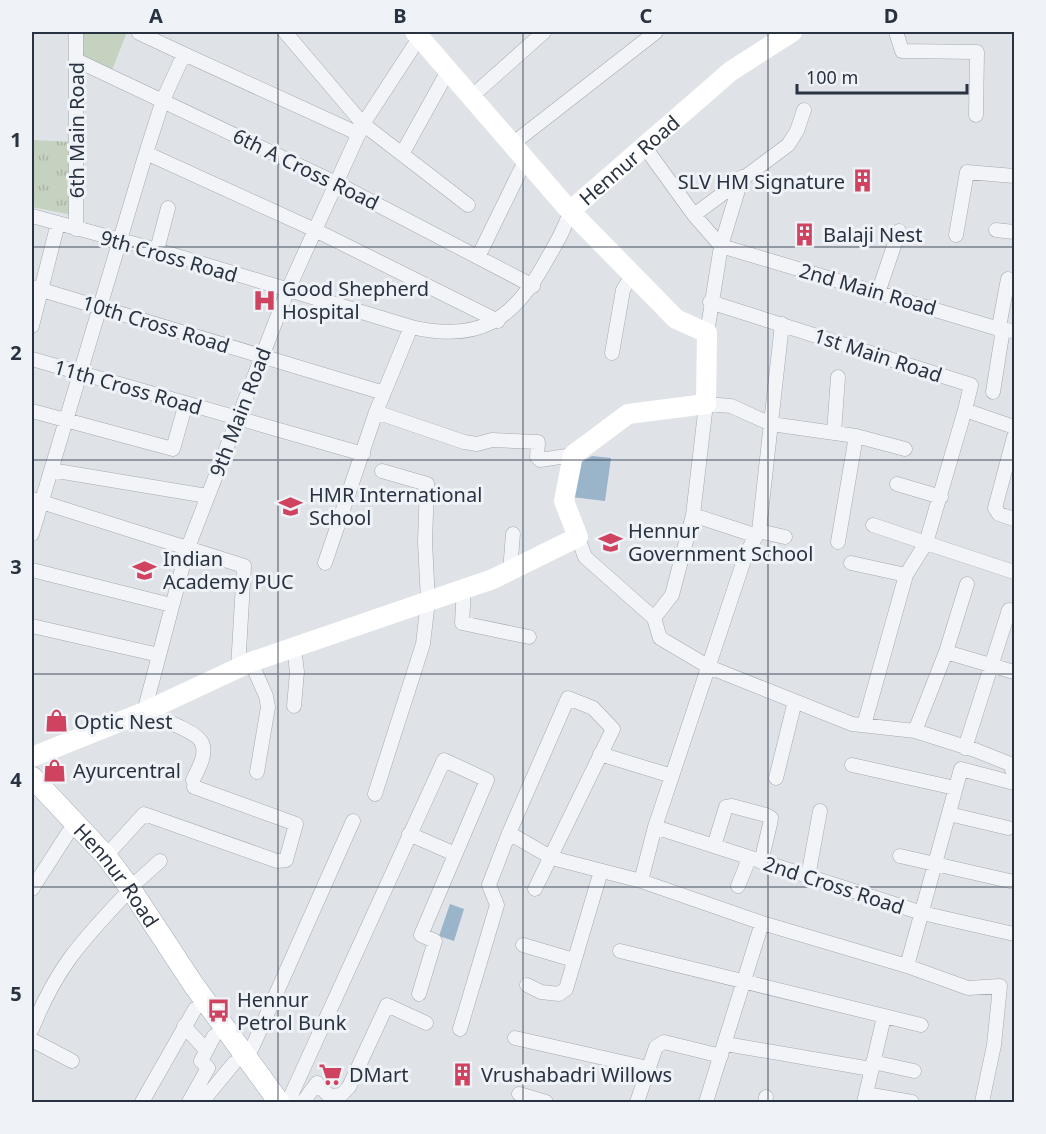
<svg xmlns="http://www.w3.org/2000/svg" width="1046" height="1134" font-family="'Noto Sans',sans-serif">
	<style>
		.grass { fill: url(#grass-tufts) }
		.park { fill: #c6d2c0 }
		.water { fill: #9ab4c9 }
		.lines { fill: none; stroke-linecap: round; stroke-linejoin: round }
		.street-casing { stroke: #a4aab2; stroke-width: 15 }
		.primary-casing { stroke: #9ea8b4; stroke-width: 22 }
		.street { stroke: #f2f4f7; stroke-width: 14 }
		.secondary { stroke: #fff; stroke-width: 20 }
		.primary { stroke: #fff; stroke-width: 21 }
		.grid { fill: none; stroke: #283240; stroke-width: 1.5; stroke-opacity: 0.55 }
		.labels { text-anchor: middle; dominant-baseline: central; stroke-width: 6; stroke-linejoin: round; paint-order: stroke }
		.street-label { font-size: 20px; fill: #283240; stroke: #eff2f6 }
		.poi-label { font-size: 20px; fill: #283240; stroke: #eff2f6; text-anchor: start }
		.neatline { fill: none; stroke: #283240; stroke-width: 2 }
		.grid-label { font-size: 20px; text-anchor: middle; font-weight: bold; fill: #283240 }
	</style>
	<defs>
		<pattern id="grass-tufts" width="24" height="20" patternUnits="userSpaceOnUse" patternTransform="scale(1.5)"><rect width="24" height="20" fill="#c6d2c0"/><path d="M3 7l-1-3M5 7V3M7 7l1-3M15 17l-1-3M17 17v-4M19 17l1-3" fill="none" stroke="#aab5a6"/></pattern>
	</defs>
	<rect width="100%" height="100%" fill="#dfe3e8"/>
	<path class="grass" d="M32,140l41,2 -1,73 -40,-8z"/>
	<path class="park" d="M83,32h44l-15,38 -30,-12z"/>
	<path class="water" d="M592,456l19,2 -6,43 -33,-4 4,-32z
		M450,904l14,5 -10,32 -15,-5z"/>
	<g class="lines">
		<defs>
			<path id="street" d="M285,32l78,92 105,81
				M896,32l6,19 75,1 -1,63
				M139,33l45,21
				M76,60l260,123 197,103
				M471,97l73,-65
				M511,145l145,-113
				M644,146l50,69 27,31 -14,87
				M146,153l169,77 183,91
				M402,154l46,-83
				M742,177l-21,69 278,83 15,2
				M694,215l94,-70 9,-14 7,-21
				M32,216l125,34 254,77
				M76,229v-197
				M996,230l18,2
				M956,235l11,-63 47,4
				M157,250l11,-42
				M478,257l47,-96
				M32,287l352,106
				M878,293l21,-62
				M710,302l261,83 -6,25 49,17
				M32,326l26,-103
				M999,327l9,-48
				M612,353l11,-63 9,-15
				M32,359l331,95
				M993,392l10,-63
				M965,410l-39,133 88,29
				M32,411l141,38 13,-46
				M376,412l88,30 13,2 15,-4 46,2 -1,15 3,3 33,-5
				M834,433l4,-56
				M1014,437l-19,71 4,6 15,5
				M51,470l156,26
				M897,484l44,13
				M32,499l212,67 -6,102
				M693,515l61,20
				M759,531l26,6
				M32,534l114,-381 17,-53 21,-46 175,80
				M578,537l7,20 69,61 6,20 49,29 143,57 63,7 60,19 35,14 4,10
				M838,542l18,-106
				M325,563l51,-151 35,-85c68,16 103,-7 135,-66 9,-16 19,-31 24,-50
				M851,563l55,12
				M32,570l139,35
				M510,571l3,-37
				M464,588l-2,35 67,14
				M654,618l18,-23 21,-80 13,-111 25,2 40,18 85,12 49,13
				M32,626l127,29
				M294,647l3,25 -3,34
				M946,652l21,-68
				M251,662l15,34 2,11 -11,65
				M864,725l42,-150 20,-32 -53,-18
				M915,731l31,-79 68,20
				M965,748l44,-138
				M600,754l72,22
				M852,765l103,23
				M776,778l19,-77
				M193,780c5,-11 14,-25 9,-37 -5,-12 -44,-25 -58,-31l43,-162 100,-258 76,-168 60,-92
				M375,794l48,-150 5,-43 -3,-59 2,-58 -45,-13
				M949,814l59,14
				M655,827l267,86 92,21
				M509,833l59,-135 25,10 20,21 -78,160
				M409,834l46,20
				M714,846l12,-39 6,-1 34,9 5,3 -1,6 -9,38
				M106,856l38,-42 133,47 9,-1 10,-36 -102,-37
				M900,856l114,26
				M808,877l12,-66
				M641,881l14,-54 91,-273 13,-23 23,-207
				M738,886l11,-27
				M130,888l30,-27
				M32,889l36,-56
				M523,945l51,15
				M620,951l301,74
				M907,966l54,-197 53,14
				M527,985l14,7 18,2 7,-5 35,-118
				M184,1026l22,24
				M32,1029c24,-60 47,-85 90,-131
				M460,1029l37,-124 -8,-20 20,-52 43,25 89,23 121,42 145,43 61,22 32,-2 -6,59 -12,57
				M515,1038l133,30
				M32,1040l40,21
				M726,1044l145,25
				M242,1050l10,-2 101,-227
				M873,1062l41,9
				M519,1094l27,8
				M866,1094l46,8
				M142,1102l53,-93
				M189,1102l19,-34 -7,-7 13,-25
				M202,1102l32,-39
				M288,1102l156,-342 43,20 -66,155 14,6 -16,53
				M303,1102l14,-19 12,13 12,-1 8,-8 38,-82 39,18
				M637,1102l19,-55 8,-5 57,14
				M706,1102l56,-179
				M765,1102l1,-5
				M864,1102l20,-85"/>
			<g id="primary">
				<path id="s2" d="M32,777l74,79 24,32 63,96 86,118"/>
			</g>
		</defs>
		<use href="#street" class="street-casing"/>
		<use href="#primary" class="primary-casing"/>
		<use href="#street" class="street"/>
		<g class="secondary">
			<path id="s1" d="M570,211l161,-140 61,-39"/>
			<path d="M32,757l112,-45 107,-50 242,-83 85,-42 -14,-36 9,-46 55,-41 78,-10 1,-71 -31,-14 -106,-108 -155,-179"/>
		</g>
		<use href="#primary" class="primary"/>
	</g>
	<path class="grid" d="M278,32v1070M523,32v1070M768,32v1070M32,247h982M32,460h982M32,674h982M32,887h982"/>
	<defs>
		<symbol id="building-bare" viewBox="-9 -9 18 18"><path d="M-4-6H4V6H1V3H-1V6H-4ZM-2.5-4.3h1.7v1.8h-1.7ZM.8-4.3h1.7v1.8H.8ZM-2.5-1h1.7V.8h-1.7ZM.8-1h1.7V.8H.8Z" fill="#cf4361" stroke="#eff2f6" stroke-width="2.5" paint-order="stroke"/></symbol>
		<symbol id="hospital-bare" viewBox="-9 -9 18 18"><path d="M-5-5h3v3.5h4V-5h3V5h-3V1.5h-4V5h-3Z" fill="#cf4361" stroke="#eff2f6" stroke-width="2.5" paint-order="stroke"/></symbol>
		<symbol id="school-bare" viewBox="-9 -9 18 18"><path d="M0-5L7-2L0 1L-7-2ZM-4 1L0 2.5L4 1V4Q0 6-4 4Z" fill="#cf4361" stroke="#eff2f6" stroke-width="2.5" paint-order="stroke"/></symbol>
		<symbol id="university-bare" viewBox="-9 -9 18 18"><path d="M0-5L7-2L0 1L-7-2ZM-4 1L0 2.5L4 1V4Q0 6-4 4Z" fill="#cf4361" stroke="#eff2f6" stroke-width="2.5" paint-order="stroke"/></symbol>
		<symbol id="shop-bare" viewBox="-9 -9 18 18"><path d="M-5-2.5h2.3a2.7 3.5 0 0 1 5.4 0H5L5.5 6h-11ZM-1.5-2.5h3a1.5 2.3 0 0 0-3 0Z" fill="#cf4361" stroke="#eff2f6" stroke-width="2.5" paint-order="stroke"/></symbol>
		<symbol id="bus-bare" viewBox="-9 -9 18 18"><path d="M-5-6H5V4H4V6H2V4H-2V6H-4V4H-5ZM-3.5-4V0h7V-4ZM-3.5 1.2v1.5H-2V1.2ZM2 1.2v1.5H3.5V1.2Z" fill="#cf4361" stroke="#eff2f6" stroke-width="2.5" paint-order="stroke"/></symbol>
		<symbol id="supermarket-bare" viewBox="-9 -9 18 18"><path d="M-6-5.5h2.5l.6 2H6L4.5 2H-2.5L-4.4-4H-6ZM-1.5 3.2a1.3 1.3 0 1 0 .1 0ZM3 3.2a1.3 1.3 0 1 0 .1 0Z" fill="#cf4361" stroke="#eff2f6" stroke-width="2.5" paint-order="stroke"/></symbol>
	</defs>
	<g fill-rule="evenodd">
		<use href="#building-bare" x="846" y="164" width="33" height="33"/>
		<use href="#building-bare" x="788" y="218" width="33" height="33"/>
		<use href="#hospital-bare" x="248" y="284" width="33" height="33"/>
		<use href="#school-bare" x="274" y="490" width="33" height="33"/>
		<use href="#school-bare" x="594" y="526" width="33" height="33"/>
		<use href="#university-bare" x="128" y="554" width="33" height="33"/>
		<use href="#shop-bare" x="40" y="704" width="33" height="33"/>
		<use href="#shop-bare" x="38" y="754" width="33" height="33"/>
		<use href="#bus-bare" x="202" y="994" width="33" height="33"/>
		<use href="#supermarket-bare" x="314" y="1058" width="33" height="33"/>
		<use href="#building-bare" x="446" y="1058" width="33" height="33"/>
	</g>
	<g class="labels">
		<g class="street-label">
			<text transform="translate(76 130) rotate(-90)">6th Main Road</text>
			<text stroke="none"><textPath href="#s1" startOffset="78">Hennur Road</textPath></text>
			<text transform="translate(306 169) rotate(26)">6th A Cross Road</text>
			<text transform="translate(169 256) rotate(16)">9th Cross Road</text>
			<text transform="translate(868 289) rotate(16)">2nd Main Road</text>
			<text transform="translate(156 324) rotate(17)">10th Cross Road</text>
			<text transform="translate(878 355) rotate(18)">1st Main Road</text>
			<text transform="translate(128 387) rotate(16)">11th Cross Road</text>
			<text transform="translate(240 412) rotate(-69)">9th Main Road</text>
			<text stroke="none"><textPath href="#s2" startOffset="130">Hennur Road</textPath></text>
			<text transform="translate(834 885) rotate(18)">2nd Cross Road</text>
		</g>
		<g class="poi-label">
			<text x="845" y="181" text-anchor="end">SLV HM Signature</text>
			<text x="823" y="234">Balaji Nest</text>
			<text x="282" y="288">Good Shepherd<tspan x="282" dy="23">Hospital</tspan></text>
			<text x="309" y="494">HMR International<tspan x="309" dy="23">School</tspan></text>
			<text x="628" y="530">Hennur<tspan x="628" dy="23">Government School</tspan></text>
			<text x="163" y="558">Indian<tspan x="163" dy="23">Academy PUC</tspan></text>
			<text x="74" y="721">Optic Nest</text>
			<text x="73" y="770">Ayurcentral</text>
			<text x="237" y="999">Hennur<tspan x="237" dy="23">Petrol Bunk</tspan></text>
			<text x="349" y="1074">DMart</text>
			<text x="481" y="1074">Vrushabadri Willows</text>
		</g>
	</g>
	<rect width="1046" height="1134" fill="none" stroke="#eff2f6" stroke-width="66"/>
	<path d="M797 84v9h170v-9" fill="none" stroke="#283240" stroke-width="3"/>
	<text x="806" y="84" font-size="18" fill="#283240" stroke="#eff2f6" stroke-width="4.5" paint-order="stroke">100 m</text>
	<rect x="33" y="33" width="980" height="1068" class="neatline"/>
	<g class="grid-label">
		<text x="156" y="23">A</text>
		<text x="400" y="23">B</text>
		<text x="646" y="23">C</text>
		<text x="891" y="23">D</text>
		<text x="16" y="147">1</text>
		<text x="16" y="360">2</text>
		<text x="16" y="574">3</text>
		<text x="16" y="787">4</text>
		<text x="16" y="1001">5</text>
	</g>
</svg>
